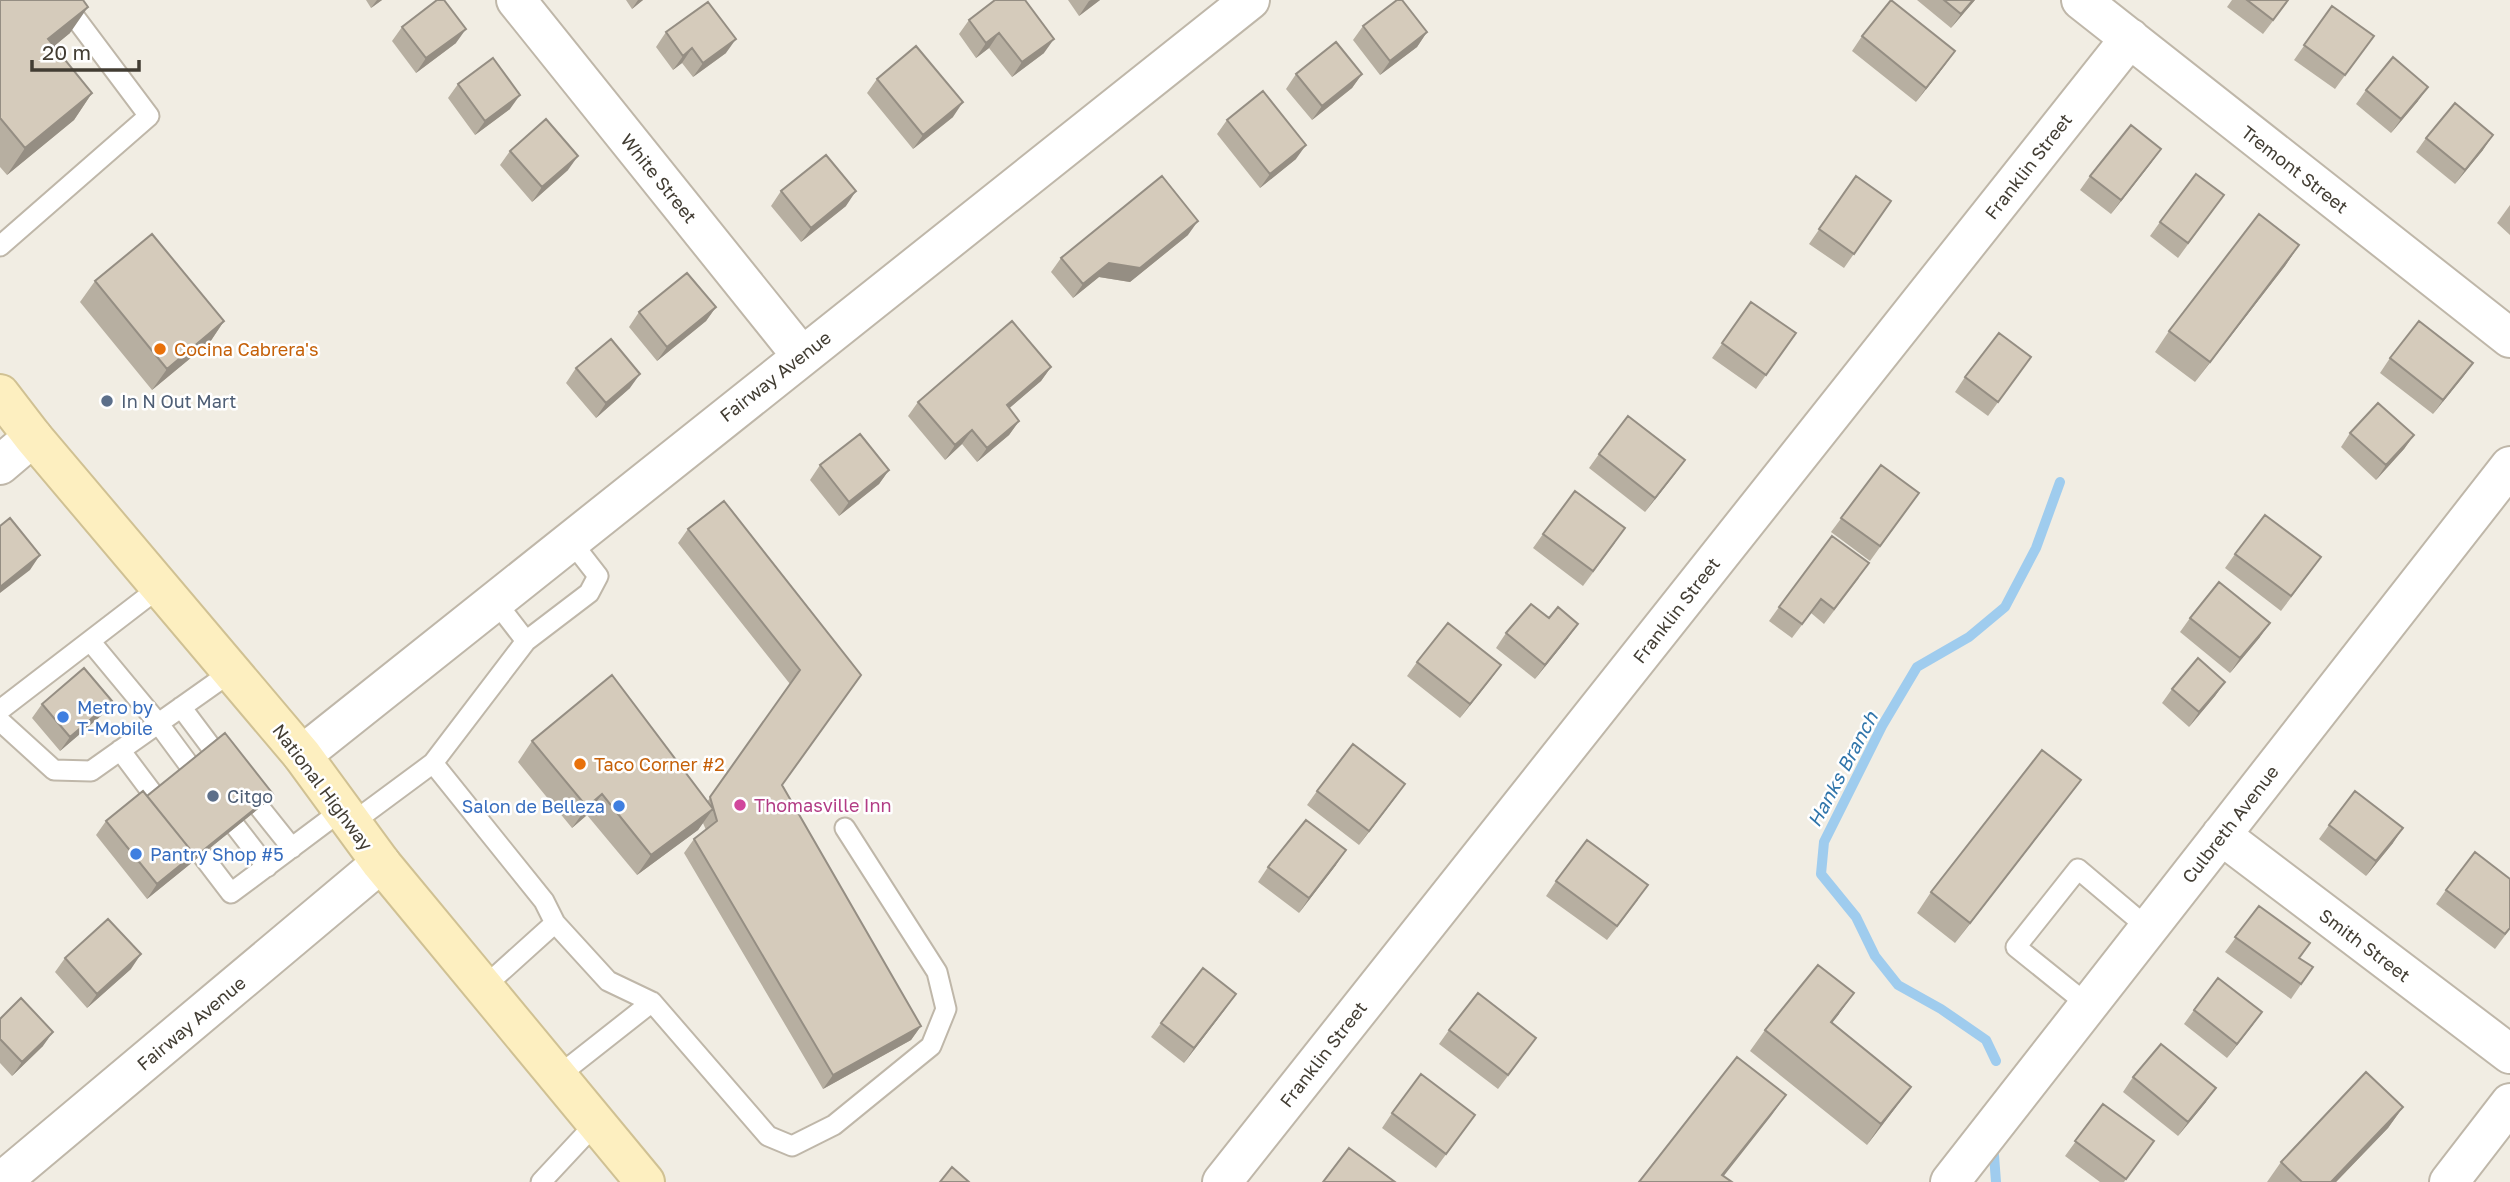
<svg xmlns="http://www.w3.org/2000/svg" width="2510" height="1182" font-family="'Golos Text',sans-serif">
	<style>
		.lines { fill: none; stroke-linecap: round; stroke-linejoin: round }
		.stream { stroke: #9fccee; stroke-width: 10 }
		.lane-casing { stroke: #bfb7a9; stroke-width: 23 }
		.street-casing { stroke: #bfb7a9; stroke-width: 42 }
		.secondary-casing { stroke: #d0c193; stroke-width: 42 }
		.lane { stroke: #fff; stroke-width: 19 }
		.street { stroke: #fff; stroke-width: 38 }
		.secondary { stroke: #fdefc0; stroke-width: 38 }
		.wall { fill: #b7afa1 }
		.shaded-wall { fill: #958e83 }
		.building { fill: #d5cbbb; stroke: #958e83; stroke-width: 2 }
		.food-dot { fill: #e8710a; stroke: #fff; stroke-width: 2.5 }
		.service-dot { fill: #5c6f8a; stroke: #fff; stroke-width: 2.5 }
		.shop-dot { fill: #3f7fe0; stroke: #fff; stroke-width: 2.5 }
		.hotel-dot { fill: #d1479c; stroke: #fff; stroke-width: 2.5 }
		.labels { text-anchor: middle; dominant-baseline: central; stroke-width: 5; stroke-linejoin: round; paint-order: stroke }
		.street-label { font-size: 18px; fill: #423d33; stroke: #fff }
		.food-label { font-size: 18px; fill: #c56008; stroke: #fff; text-anchor: start }
		.service-label { font-size: 18px; fill: #4e5e75; stroke: #fff; text-anchor: start }
		.shop-label { font-size: 18px; fill: #366cbe; stroke: #fff; text-anchor: start }
		.hotel-label { font-size: 18px; fill: #b23c85; stroke: #fff; text-anchor: start }
		.water-label { font-size: 19px; font-style: italic; fill: #3075aa; stroke: #fff }
	</style>
	<rect width="100%" height="100%" fill="#f1ede3"/>
	<g class="lines">
		<path class="stream" d="M1996,1061l-10,-21 -45,-31 -43,-24 -23,-29 -19,-39 -35,-43 3,-32 58,-116 35,-59 52,-30 36,-30 31,-59 24,-66
			M1994,1155l2,27"/>
		<defs>
			<path id="lane" d="M0,246l149,-130 -87,-116
				M495,601l31,40 63,-48 9,-17 -28,-36
				M90,641l68,82 31,42
				M181,707l30,40
				M0,710l160,-123
				M0,721l54,49 37,1 140,-99
				M120,750l33,44
				M433,763l111,138 11,22 -71,64
				M260,808l32,40
				M352,823l81,-60 93,-122
				M236,827l31,40
				M202,855l29,38 111,-83
				M555,923l53,58 44,21 116,134 24,10 42,-21 97,-79 15,-37 -9,-37 -92,-144
				M2088,1005l-72,-58 62,-78 70,59
				M558,1076l94,-74
				M541,1182l55,-59"/>
			<path id="street" d="M516,0l285,355
				M2081,0l429,338
				M0,465l33,-28
				M302,755l948,-755
				M2221,835l289,219
				M1,1182l380,-319
				M1222,1182l908,-1144
				M1950,1182l560,-716
				M2449,1182l61,-79"/>
			<path id="secondary" d="M0,394l33,43 269,318 79,108 264,319"/>
		</defs>
		<use href="#lane" class="lane-casing"/>
		<use href="#street" class="street-casing"/>
		<use href="#secondary" class="secondary-casing"/>
		<use href="#lane" class="lane"/>
		<use href="#street" class="street"/>
		<use href="#secondary" class="secondary"/>
	</g>
	<path class="wall" d="M0,0l70,33 -16,13 38,47 -18,27 -67,55 -7,-8z
		M366,0h16l-11,8z
		M626,0h17l-11,9z
		M1068,0h32l-21,16z
		M1917,0h58l-24,28z
		M2232,0h57l-26,34 -36,-27z
		M2332,6l42,30 -39,53 -41,-29z
		M969,20l75,33 -32,24 -23,-29 -13,10 -17,-24z
		M1363,26l64,6 -10,15 -37,28 -27,-35z
		M402,27l54,16 -40,30 -24,-32z
		M666,32l60,21 -33,24 -11,-14 -9,7 -17,-23z
		M1862,36l83,29 -29,37 -64,-51z
		M1296,74h66l-10,14 -40,32 -26,-31z
		M877,79l76,38 -40,32 -46,-56z
		M458,84l52,25 -35,26 -27,-37z
		M2366,90l52,11 -27,32 -35,-29z
		M1227,120l69,39 -36,29 -43,-54z
		M2426,138l57,12 -28,34 -39,-32z
		M510,151l58,19 -36,32 -32,-37z
		M2151,163l-40,51 -31,-24 10,-14z
		M1856,176l35,25 -47,67 -35,-24z
		M781,191l65,15 -45,36 -30,-36z
		M2224,195l-46,63 -28,-22 10,-14z
		M2510,205v30l-13,-12z
		M1188,235l-58,47 -31,-5 -26,21 -22,-26 10,-14z
		M2299,245l-14,21 -90,116 -40,-30 14,-21z
		M95,281l129,40 -14,21 -58,48 -72,-88z
		M1751,302l45,31 -40,56 -44,-31z
		M716,307l-10,14 -49,40 -28,-34 10,-15z
		M2031,357l-43,59 -33,-24 10,-15z
		M2390,358l83,5 -40,51 -53,-41z
		M1051,367l-10,14 -32,27 10,13 -10,14 -32,27 -15,-18 -17,16 -37,-44 10,-14z
		M576,368l54,20 -34,30 -30,-35z
		M2350,433l64,2 -10,14 -28,31 -35,-33z
		M1599,454l76,20 -30,38 -56,-44z
		M820,465l69,5 -10,14 -40,32 -29,-36z
		M1881,465l38,28 -49,68 -39,-29z
		M688,529l173,146 -79,110 139,241 -10,14 -88,49 -139,-236 10,-14 12,-9 -3,-7 -5,7 -61,45 -50,-60 -15,13 -54,-66 14,-21 175,61 83,-118 -112,-141z
		M1543,534l72,9 -32,43 -50,-38z
		M2235,554l76,17 -30,40 -56,-43z
		M1859,578l-35,46 -13,-11 -19,25 -23,-17 10,-14z
		M2190,618l70,19 -30,36 -50,-41z
		M1506,633l62,5 -33,41 -39,-31z
		M1417,662l84,3 -41,53 -53,-42z
		M2225,682l-10,14 -26,31 -27,-24 10,-14z
		M42,704l60,11 -42,36 -28,-33z
		M1317,791l78,7 -36,47 -52,-40z
		M273,794l-5,7 -121,98 -51,-64 10,-14 41,-25z
		M2066,800l-111,143 -38,-30 14,-21z
		M2329,825l64,18 -27,33 -47,-37z
		M1336,865l-37,48 -41,-31 10,-15z
		M1556,881l82,19 -31,40 -61,-44z
		M2446,890l64,39 -15,20 -59,-45z
		M2259,906l40,52 14,9 -22,32 -66,-47z
		M65,958l66,11 -44,39 -32,-36z
		M1226,1008l-42,55 -33,-26 10,-14z
		M2194,1010l68,2 -35,46 -43,-34z
		M1839,1014l-7,9 64,84 -29,38 -117,-94 15,-21z
		M0,1019l43,27 -31,30 -12,-13z
		M1449,1030l77,22 -28,37 -59,-45z
		M2133,1077l73,25 -28,34 -55,-44z
		M2103,1104l51,37 -30,41h-24l-35,-26z
		M2403,1107l-15,21 -52,54h-69l14,-20z
		M1392,1113l83,2 -39,53 -54,-40z"/>
	<path class="shaded-wall" d="M377,0h5l-11,8z
		M638,0h5l-11,9z
		M1091,0h9l-21,16 10,-15z
		M1973,0h2l-24,28 10,-14z
		M88,7l-18,26 -40,33 18,-27z
		M466,29l-10,14 -40,30 10,-15z
		M1427,32l-10,15 -37,28 10,-14z
		M999,33l-10,15 -13,10 10,-15z
		M736,39l-10,14 -33,24 10,-14z
		M1054,39l-10,14 -32,24 10,-15z
		M692,48l-10,15 -9,7 10,-14z
		M1955,51l-10,14 -29,37 10,-14z
		M1362,74l-10,14 -40,32 10,-14z
		M2428,87l-10,14 -27,32 10,-14z
		M92,93l-18,27 -67,55 18,-27z
		M520,95l-10,14 -35,26 10,-14z
		M963,102l-10,15 -40,32 10,-14z
		M2493,135l-10,15 -28,34 10,-14z
		M1306,145l-10,14 -36,29 10,-14z
		M2161,149l-10,14 -40,51 10,-14z
		M578,156l-10,14 -36,32 10,-15z
		M856,191l-10,15 -45,36 10,-14z
		M1198,221l-10,14 -58,47 -31,-5 -26,21 10,-14 26,-21z
		M2299,245l-14,21 -90,116 15,-20z
		M716,307l-10,14 -49,40 10,-14z
		M224,321l-14,21 -58,48 15,-21z
		M2473,363l-10,14 -30,37 10,-14z
		M1051,367l-10,14 -44,38 10,-14z
		M640,374l-10,14 -34,30 10,-15z
		M1019,421l-10,14 -32,27 10,-14z
		M972,430l-10,14 -17,16 10,-15z
		M2414,435l-10,14 -28,31 10,-15z
		M1685,460l-10,14 -30,38 10,-14z
		M889,470l-10,14 -40,32 10,-14z
		M40,555l-10,15 -30,23v-6z
		M2270,623l-10,14 -30,36 10,-15z
		M1578,624l-10,14 -33,41 10,-14z
		M1501,665l-10,14 -31,39 10,-14z
		M2225,682l-10,14 -26,31 10,-15z
		M112,701l-10,14 -42,36 10,-14z
		M2081,780l-15,20 -111,143 15,-20z
		M1405,784l-10,14 -36,47 10,-14z
		M273,794l-5,7 -121,98 10,-15 37,-30z
		M602,794l-15,21 -15,13 15,-21z
		M713,809l-15,21 -61,45 14,-20z
		M2403,828l-10,15 -27,33 10,-15z
		M1346,850l-10,15 -37,48 10,-15z
		M141,954l-10,15 -44,39 10,-14z
		M1854,993l-15,21 -23,29 15,-21z
		M1236,994l-10,14 -42,55 10,-15z
		M2262,1012l-10,14 -25,32 10,-14z
		M921,1026l-10,14 -88,49 10,-14z
		M53,1032l-10,14 -31,30 10,-14z
		M1911,1087l-15,20 -29,38 14,-21z
		M2216,1088l-10,14 -28,34 10,-14z
		M1786,1095l-15,21 -52,66h-2z
		M2403,1107l-15,21 -52,54h-5z"/>
	<path class="building" d="M0,0h83l5,7 -40,32 44,54 -67,55 -25,-30z
		M437,0h7l22,29 -40,29 -24,-31z
		M995,0h30l29,39 -32,23 -23,-29 -13,10 -17,-23z
		M1397,0h5l25,32 -37,29 -27,-35z
		M1891,0l64,51 -29,37 -64,-52z
		M1944,0h29l-12,14z
		M2247,0h41l-15,20z
		M708,2l28,37 -33,24 -11,-15 -9,8 -17,-24z
		M2332,6l42,30 -29,39 -41,-30z
		M1336,42l26,32 -40,32 -26,-32z
		M916,46l47,56 -40,33 -46,-56z
		M2393,57l35,30 -27,32 -35,-29z
		M493,58l27,37 -35,26 -27,-37z
		M1263,91l43,54 -36,29 -43,-54z
		M2455,103l38,32 -28,35 -39,-32z
		M546,119l32,37 -36,31 -32,-36z
		M2131,125l30,24 -40,51 -31,-24z
		M826,155l30,36 -45,37 -30,-37z
		M2196,174l28,21 -36,48 -28,-21z
		M1162,176l36,45 -58,47 -31,-5 -26,21 -22,-26z
		M1856,176l35,25 -37,53 -35,-25z
		M2259,214l40,31 -89,117 -41,-31z
		M152,234l72,87 -57,48 -72,-88z
		M687,273l29,34 -49,40 -28,-35z
		M1751,302l45,31 -30,42 -44,-32z
		M1012,321l39,46 -44,38 12,16 -32,27 -15,-18 -17,15 -37,-43z
		M2419,321l54,42 -30,37 -53,-42z
		M1999,333l32,24 -33,45 -33,-25z
		M611,339l29,35 -34,29 -30,-35z
		M2378,403l36,32 -28,30 -36,-32z
		M1628,416l57,44 -30,38 -56,-44z
		M860,434l29,36 -40,32 -29,-37z
		M1881,465l38,28 -39,53 -39,-28z
		M1575,491l50,37 -32,43 -50,-37z
		M724,501l137,174 -79,110 139,241 -88,49 -139,-236 23,-18 -7,-24 90,-127 -112,-141z
		M2265,515l56,42 -30,39 -56,-42z
		M10,518l30,37 -40,32v-61z
		M1832,536l37,27 -35,46 -13,-10 -19,25 -23,-17z
		M2219,582l51,41 -30,35 -50,-40z
		M1531,604l18,14 9,-11 20,17 -33,41 -39,-32z
		M1448,623l53,42 -31,39 -53,-42z
		M2198,658l27,24 -26,30 -27,-23z
		M84,668l28,33 -42,36 -28,-33z
		M612,675l101,134 -62,46 -49,-61 -15,13 -55,-66z
		M225,733l48,61 -83,67 4,-7 -47,-58z
		M1353,744l52,40 -36,47 -52,-40z
		M2042,750l39,30 -111,143 -39,-31z
		M143,791l51,63 -37,30 -51,-63z
		M2355,791l48,37 -27,33 -47,-36z
		M1306,820l40,30 -37,48 -41,-31z
		M1587,840l61,45 -31,41 -61,-45z
		M2475,852l35,27v49l-5,6 -59,-44z
		M2259,906l51,37 -11,15 14,9 -12,17 -66,-47z
		M108,919l33,35 -44,40 -32,-36z
		M1818,965l36,28 -23,29 80,65 -30,37 -116,-94z
		M1203,968l33,26 -42,54 -33,-25z
		M2218,978l44,34 -25,32 -43,-34z
		M1478,993l58,45 -28,37 -59,-45z
		M21,998l32,34 -31,30 -22,-23v-20z
		M2161,1044l55,44 -28,34 -55,-45z
		M1737,1057l49,38 -64,80 10,7h-93z
		M2366,1072l37,35 -72,75h-29l-21,-20z
		M1421,1074l54,41 -29,39 -54,-41z
		M2103,1104l51,37 -28,38 -51,-38z
		M1349,1148l46,34h-72z
		M952,1167l17,15h-29z"/>
	<g class="food-dot">
		<circle cx="160" cy="349" r="7"/>
		<circle cx="580" cy="764" r="7"/>
	</g>
	<g class="service-dot">
		<circle cx="107" cy="401" r="7"/>
		<circle cx="213" cy="796" r="7"/>
	</g>
	<g class="shop-dot">
		<circle cx="63" cy="717" r="7"/>
		<circle cx="619" cy="806" r="7"/>
		<circle cx="136" cy="854" r="7"/>
	</g>
	<circle class="hotel-dot" cx="740" cy="805" r="7"/>
	<g class="labels">
		<g class="street-label">
			<text transform="translate(2028 166) rotate(-52)">Franklin Street</text>
			<text transform="translate(2295 169) rotate(38)">Tremont Street</text>
			<text transform="translate(659 178) rotate(51)">White Street</text>
			<text transform="translate(775 376) rotate(-38)">Fairway Avenue</text>
			<text transform="translate(1676 610) rotate(-52)">Franklin Street</text>
			<text transform="translate(323 787) rotate(53)">National Highway</text>
			<text transform="translate(2230 824) rotate(-52)">Culbreth Avenue</text>
			<text transform="translate(2365 945) rotate(37)">Smith Street</text>
			<text transform="translate(191 1023) rotate(-40)">Fairway Avenue</text>
			<text transform="translate(1323 1054) rotate(-52)">Franklin Street</text>
		</g>
		<g class="food-label">
			<text x="174" y="349">Cocina Cabrera's</text>
			<text x="594" y="764">Taco Corner #2</text>
		</g>
		<g class="service-label">
			<text x="121" y="401">In N Out Mart</text>
			<text x="227" y="796">Citgo</text>
		</g>
		<g class="shop-label">
			<text x="77" y="707">Metro by<tspan x="77" dy="21">T-Mobile</tspan></text>
			<text x="605" y="806" text-anchor="end">Salon de Belleza</text>
			<text x="150" y="854">Pantry Shop #5</text>
		</g>
		<g class="hotel-label">
			<text x="754" y="805">Thomasville Inn</text>
		</g>
		<g class="water-label">
			<text transform="translate(1842 769) rotate(-62)">Hanks Branch</text>
		</g>
	</g>
	<path d="M32 60v10h107v-10" fill="none" stroke="#423d33" stroke-width="3.5"/>
	<text x="42" y="60" font-size="21" fill="#423d33" stroke="#ffffff" stroke-width="5" paint-order="stroke">20 m</text>
</svg>
